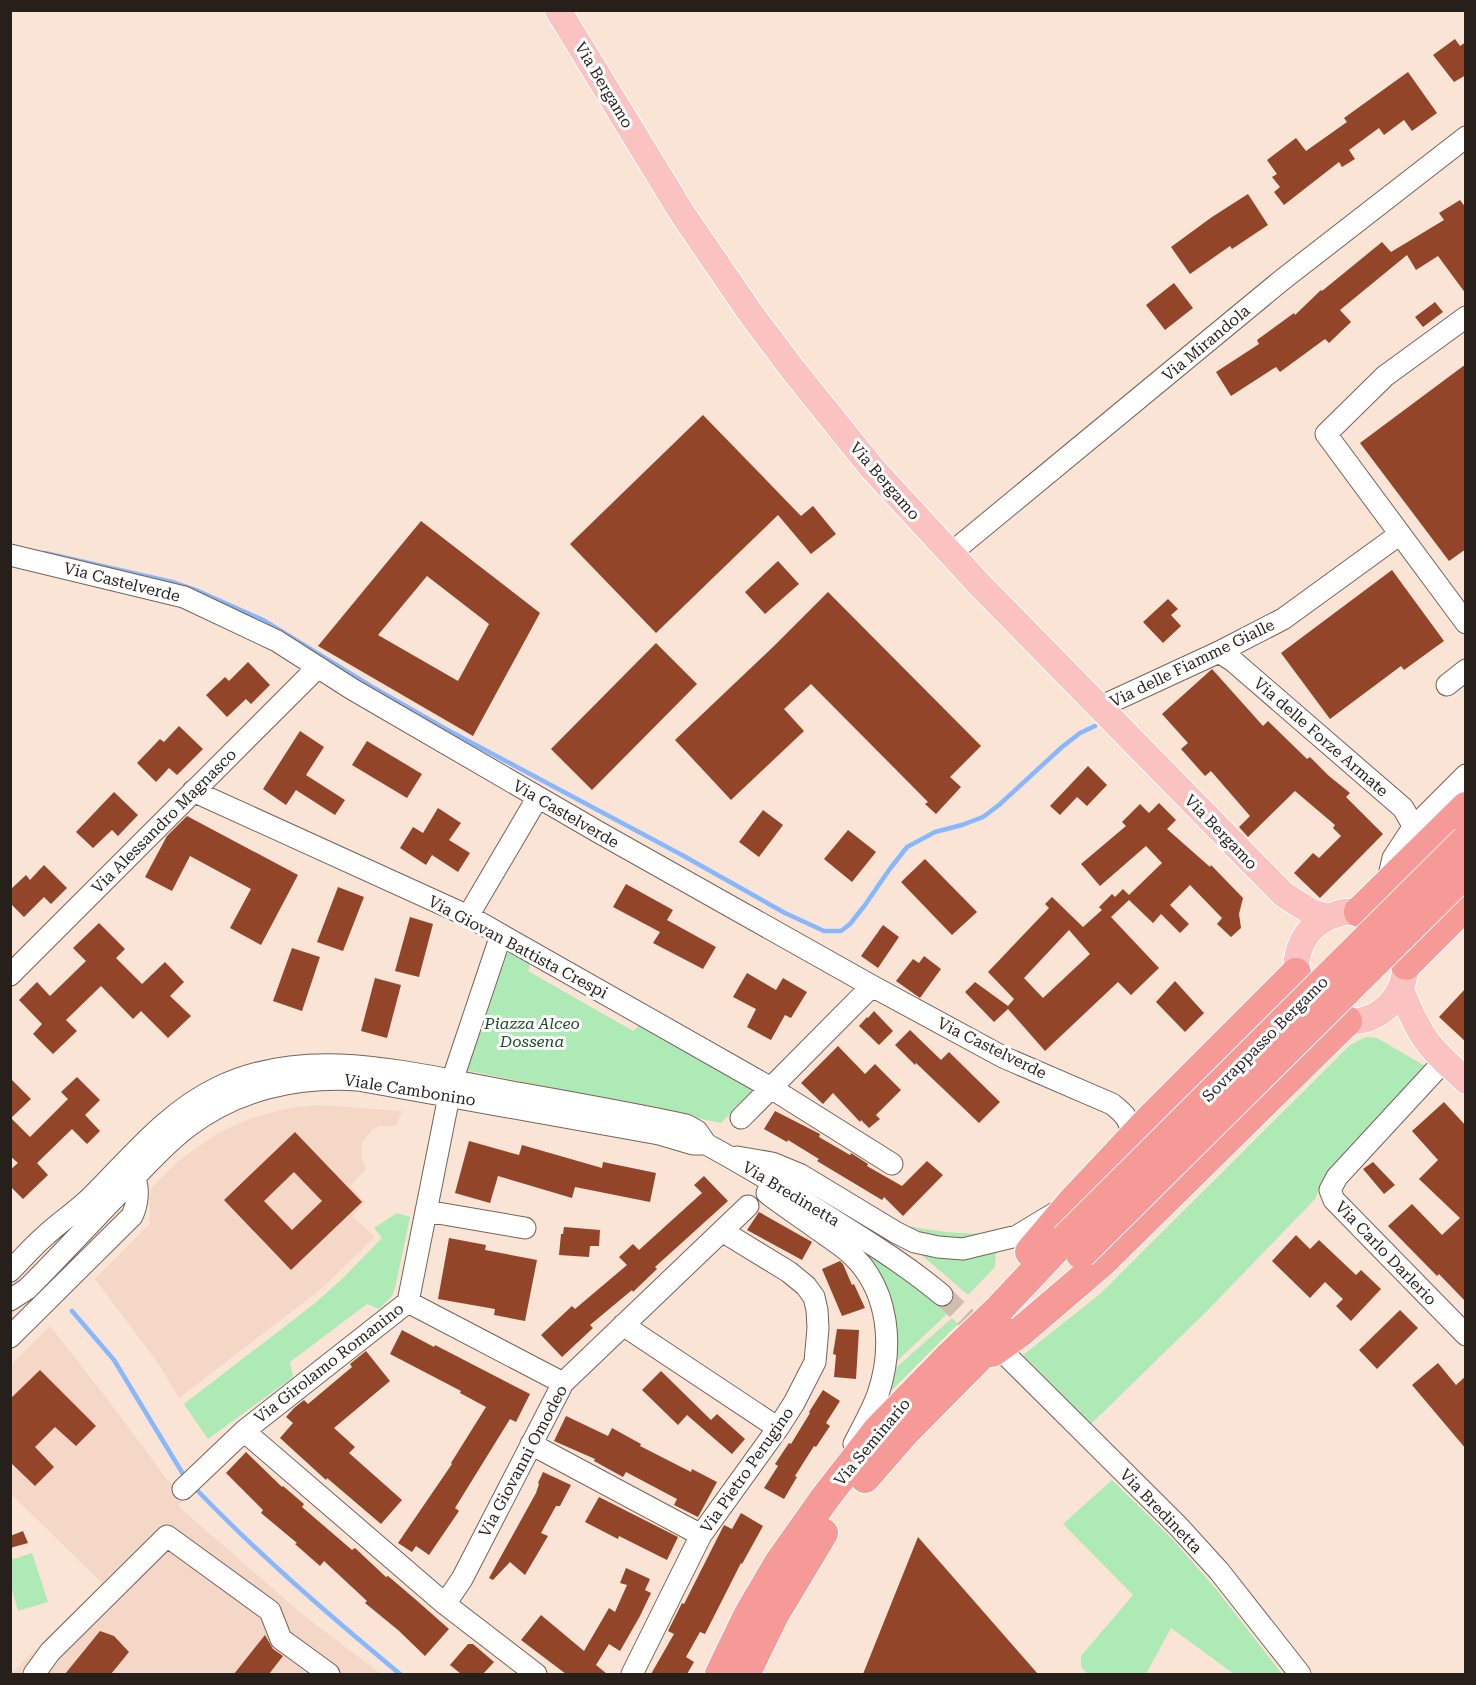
<svg xmlns="http://www.w3.org/2000/svg" width="1476" height="1685" font-family="'Roboto Serif',serif">
	<style>
		.built { fill: #f4d7c6 }
		.green { fill: #adeab5 }
		.lines { fill: none; stroke-linecap: round; stroke-linejoin: round }
		.stream { stroke: #87b7fc; stroke-width: 4.5 }
		.building { fill: #924528; fill-rule: evenodd }
		.minor-tunnel { stroke: #d0bdb0; stroke-width: 21; stroke-dasharray: 21 10; stroke-linecap: butt }
		.minor-casing { stroke: #766357; stroke-width: 23 }
		.major-casing { stroke: #fff; stroke-width: 28 }
		.highway-casing { stroke: #fff; stroke-width: 32 }
		.minor { stroke: #fff; stroke-width: 21 }
		.major { stroke: #fac2c1; stroke-width: 26 }
		.highway { stroke: #f69a98; stroke-width: 30 }
		.highway-bridge-casing { stroke: #fff; stroke-width: 32; stroke-linecap: butt }
		.highway-bridge { stroke: #f69a98; stroke-width: 30 }
		.labels { text-anchor: middle; dominant-baseline: central; stroke-width: 6; stroke-linejoin: round; paint-order: stroke }
		.street-label { font-size: 16px; fill: #271f1a; stroke: #fff }
		.park-label { font-size: 16px; font-style: italic; fill: #1a4c25; stroke: #fff }
	</style>
	<rect width="100%" height="100%" fill="#fae4d6"/>
	<path class="built" d="M317,1105l85,6 -6,15h-16l-7,3 -11,13v17l4,10 -16,17 15,16 -13,14 23,21 -54,52 -142,109 -21,-35 -63,-84 55,-55 -1,-26 3,-11 30,-29 36,-25 34,-15 32,-9z
		M50,1326l58,74 58,78 19,20 -7,8 124,108 79,60h-370l91,-91 -91,-89 -1,-128z"/>
	<path class="green" d="M506,948l25,15 -3,8 105,60 7,-6 115,63 -34,35 -256,-53z
		M1366,1037l11,1 48,28 -101,112 -9,21 -107,111 -117,114 -68,-69 77,-61 250,-249z
		M397,1213l13,4 -15,71 -3,8 -13,13 -12,-5 -77,58 3,15 -85,62 -24,-35 130,-100 28,-25 40,-41 -8,-10z
		M904,1225c28,6 58,10 87,8 -28,12 -60,3 -87,-7z
		M854,1243l60,41 33,30 -50,47 -3,-2c-2,-33 1,-67 -21,-95 -5,-7 -13,-14 -19,-21z
		M917,1251h79l-1,16 -27,28z
		M952,1318l6,6 -70,70 4,-25 6,-3z
		M1112,1480l61,60 43,49 66,85h-48l-63,-46 -25,46h-58l-7,-7v-11l52,-61 -70,-71z
		M32,1553l16,49 -30,9 -7,-25v-26z"/>
	<g class="lines">
		<path class="stream" d="M45,553l127,29 26,9 65,29 111,68 70,40 238,127 103,58 39,18h17l9,-7 15,-19 24,-35 18,-23 28,-15 27,-7 21,-8 16,-12 63,-58 18,-14 15,-7
			M72,1311l42,49 72,119
			M194,1487c64,67 135,128 206,187"/>
	</g>
	<path class="building" d="M1455,39l5,7 6,-4v33l-12,7 -21,-27z
		M1408,72l29,41 -25,18 -8,-11 -20,15 -5,-7 -30,22 6,9 -13,8 -3,-5 -55,43 -10,-13 6,-5 -8,-10 5,-3 -10,-14 29,-22 10,13 41,-29 -3,-4z
		M1248,194l20,31 -36,24 -2,-3 -40,28 -19,-27 41,-30z
		M1460,200l6,8v86l-28,-38 -22,14 -9,-15 -67,55 11,12 -22,21 -4,-4 -45,33 -4,-5 -45,29 -15,-24 43,-28 -2,-4 37,-27 1,2 26,-25 1,1 60,-49 9,10 53,-32 -5,-7z
		M1174,283l19,25 -28,22 -19,-25z
		M1435,302l8,10 -20,15 -8,-10z
		M1466,364v185l-17,12 -89,-118z
		M703,415l98,101 12,-10 23,28 -25,20 -33,-39 -122,118 -86,-89z
		M421,521l119,92 -67,123 -155,-90zM427,576l62,48 -31,57 -80,-46z
		M778,561l21,23 -34,30 -20,-22z
		M1392,570l52,71 -40,29 -3,-4 -71,53 -49,-66z
		M828,592l153,154 -31,31 11,10 -25,27 -11,-10 3,-2 -117,-118 -27,25 20,22 -73,69 -56,-60 99,-94z
		M1168,599l10,10 -7,6 10,11 -18,17 -20,-21z
		M656,643l41,41 -105,106 -41,-41z
		M248,662l22,23 -19,19 -5,-5 -19,18 -21,-22 19,-18 4,4z
		M1212,669l51,57 5,-5 39,38 3,-2 19,19 21,17 -4,4 37,37 -63,64 -26,-25 19,-20 6,5 22,-22 -8,-8 2,-3 -40,-34 -47,46 -9,-10 11,-11 -39,-45 -6,5 -24,-27 7,-6 -26,-29z
		M179,726l24,23 -26,26 -8,-7 -13,14 -19,-19 23,-24 4,3z
		M300,731l24,16 -18,28 39,25 -10,15 -39,-25 -10,15 -23,-16z
		M367,741l55,33 -15,24 -55,-33z
		M1088,766l19,19 -20,21 -10,-9 -17,18 -10,-9z
		M114,792l24,23 -20,21 -6,-6 -19,18 -17,-16z
		M1159,803l17,17 -9,9 43,38 1,-2 32,33 -4,16 2,14 -10,9 -14,-13 5,-6 -32,-33 -20,20 19,19 -9,9 -19,-19 -8,9 -24,-23 -18,17 48,51 -28,27 -13,-13 -73,69 -37,-42 -14,13 -29,-30 10,-10 33,24 6,-7 -26,-27 61,-64 -4,-4 7,-7 31,30 19,-17 -3,-3 13,-13 3,3 8,-8 6,6 33,-32 -16,-17 -46,40 -19,-22 45,-38 -4,-4 18,-18 9,9zM1069,930l21,24 -47,44 -19,-20z
		M438,808l23,15 -12,17 21,13 -12,19 -26,-17 -6,10 -26,-17 13,-21 10,6z
		M763,810l20,15 -24,32 -20,-15z
		M187,816l111,59 -37,70 -31,-17 21,-39 -61,-33 -18,35 -27,-14 22,-41z
		M848,830l28,22 -24,30 -28,-23z
		M925,859l52,53 -25,23 -51,-53z
		M44,865l23,23 -16,16 -7,-7 -20,20 -14,-14v-13l16,-15 4,5z
		M626,884l47,26 -6,10 49,27 -13,22 -50,-26 7,-11 -47,-25z
		M338,887l26,10 -21,54 -26,-9z
		M410,917l23,7 -14,53 -24,-6z
		M99,923l26,26 -9,9 26,26 23,-22 19,20 -14,14 21,20 -23,22 -27,-27 -8,8 -32,-33 -35,34 11,11 -24,23 -20,-20 9,-10 -23,-24 18,-18 13,14 36,-35 -13,-13z
		M883,925l16,12 -21,31 -17,-12z
		M292,948l28,9 -18,54 -29,-10z
		M924,956l17,13 -21,29 -24,-17 17,-22 6,4z
		M747,973l29,17 7,-12 24,14 -16,26 -6,-3 -14,25 -24,-13 9,-18 -23,-12z
		M375,978l26,7 -14,53 -26,-7z
		M1175,981l29,32 -19,19 -29,-30z
		M1466,988v54l-27,-25z
		M874,1011l19,20 -14,14 -20,-19 8,-9 1,1z
		M910,1030l31,30 8,-8 51,50 -21,21 -63,-60 -1,2 -20,-20z
		M838,1046l27,28 10,-10 26,26 -25,25 4,4 -11,9 -8,-8 -1,2 -27,-29 -10,11 -22,-21z
		M77,1077l23,23 -15,15 15,16 -13,13 -15,-15 -35,34 11,12 -25,24 -13,-13v-16l8,-7 -8,-7v-78l21,21 -20,19 19,19 38,-38 -7,-7z
		M1444,1102l22,24v176l-27,-28 -2,2 -49,-50 24,-22 30,31 18,-17 -41,-39 19,-19 -26,-29z
		M775,1111l45,23 -1,3 31,18 1,-2 17,11 -1,2 35,20 25,-25 16,14 -40,41 -19,-19 -2,3 -65,-39 2,-2 -31,-19 -1,2 -23,-13z
		M295,1132l67,70 -71,68 -67,-70zM294,1172l28,29 -30,29 -28,-29z
		M469,1141l50,14 3,-10 80,23 1,-6 53,11 -6,29 -75,-15 -3,11 -74,-22 -8,27 -35,-10z
		M1373,1162l22,23 -11,9 -21,-25z
		M704,1176l24,25 -73,66 2,2 -24,23 -1,-2 -42,35 3,3 -31,29 -21,-22 31,-29 3,3 52,-44 -8,-8 14,-13 6,6 63,-57 -8,-8z
		M759,1212l53,30 -10,18 -55,-30z
		M564,1227l36,3 -1,16h-9l-1,11 -30,-2 2,-21h2z
		M1296,1235l14,14 9,-9 37,35 5,-5 20,19 -30,32 -15,-15 7,-7 -18,-17 -15,16 -38,-37z
		M449,1238l37,7 -1,5 52,10 -12,61 -31,-6 1,-6 -57,-10z
		M840,1261l3,3 9,21 2,-1 11,24 -23,8 -20,-47z
		M1400,1310l18,18 -41,41 -18,-19z
		M837,1329l22,1 -3,49 -22,-2 2,-22 -3,-1z
		M402,1330l32,17 1,-2 95,49 -14,28 -6,-3 -55,89 4,3 -30,44 -13,-9 -4,6 -14,-9 54,-79 -1,-1 35,-56 -26,-14 1,-2 -71,-37z
		M366,1351l24,30 -56,47 21,19 -6,6 53,47 -21,24 -54,-46 -1,2 -46,-42 13,-15 -7,-6 8,-9 10,-8 4,4 44,-37 -2,-3z
		M1438,1363l18,22 10,-9v73l-54,-64z
		M40,1370l56,56 -20,20 -21,-19 -20,20 19,20 -19,19 -25,-24v-63z
		M661,1371l50,49 6,-6 28,25 -13,15 -45,-39 -9,10 -36,-35z
		M823,1390l17,11 -14,22 4,3 -14,21 -2,-1 -19,30 2,1 -13,22 -20,-11 14,-22 -3,-2 14,-21 2,1 19,-31 -1,-1z
		M566,1416l42,20 4,-8 29,16 -1,2 51,26 1,-3 25,13 -19,35 -24,-12 3,-6 -51,-27 -3,5 -29,-16 1,-2 -41,-18z
		M246,1452l36,35 1,-1 21,18 -2,3 50,43 3,-2 31,29 2,-1 27,23 34,30 -24,27 -27,-26 -33,-27 2,-2 -43,-40 -4,5 -25,-22 2,-1 -36,-30 2,-3 -37,-37z
		M543,1472l28,13 -11,21h-4l-15,27 7,3 -23,39 -15,-13 -17,18 -4,-2 47,-85 3,-9 -1,-1z
		M599,1497l79,40 -11,23 -48,-24 -1,3 -33,-17z
		M741,1513l22,13 -21,38 -1,-1 -36,71 -5,-2 -14,25 8,5 -7,12h-36l23,-40 -6,-3 14,-28 2,1 40,-79 8,4z
		M23,1531l5,12 -18,5v-12z
		M918,1537l120,137h-175z
		M626,1568l24,11 -5,11 6,3 -11,23 -20,35 -11,-7 -13,21 11,9h-41l-45,-34 20,-25 43,36 25,-43 6,4 12,-27 -7,-2z
		M100,1631l14,5 15,16 -18,22h-46z
		M265,1635l8,14 10,7 -14,18h-35z
		M468,1644h5l21,18 -11,12h-22l-11,-9z"/>
	<g class="lines">
		<path class="minor-tunnel" d="M942,1295l45,43"/>
		<defs>
			<path id="minor" d="M1466,317l-81,59 -59,58 140,189
				M950,554l332,-274 184,-143
				M10,555l174,42 93,44 75,48 248,144 272,153 131,71 109,47c14,11 17,15 21,33
				M1219,652l14,9 170,147 8,14 1,7
				M1447,685l19,-15
				M1100,707l119,-55 64,-33 117,-85
				M193,791l275,125 303,172 121,76
				M1387,884l6,-26 19,-29 54,-54
				M468,916l70,-119
				M10,975l308,-308
				M1445,1060l-108,117 -7,13 4,10 132,135
				M741,1118l131,-132
				M737,1157l35,6 29,12 96,58 18,9 23,5 25,2 54,-13 38,-23
				M767,1193c17,13 35,25 53,38 11,8 23,15 33,25 36,35 41,91 25,138 -6,17 -16,34 -24,50l1,4
				M426,1211l99,17
				M10,1271c12,-12 23,-25 36,-36 13,-12 28,-22 42,-35 40,-39 77,-87 129,-112 92,-45 195,-14 290,3 60,11 119,21 179,34l11,6 9,13c46,25 90,52 134,80 35,22 70,44 102,71
				M10,1300l17,-11c35,-35 68,-71 102,-106 19,-19 38,-41 60,-57 49,-37 109,-50 169,-46l301,54 34,10h13
				M408,1302l155,81
				M623,1325l155,103
				M10,1337l122,-121c5,-10 8,-28 2,-38 -1,-3 -4,-5 -7,-8
				M1009,1358l169,168 41,45 81,103
				M244,1431l201,173 91,70
				M531,1444l170,91
				M183,1489l61,-58 164,-129 44,-221 49,-146
				M445,1604l17,-25 101,-196 185,-177
				M34,1674l16,-22 117,-116 103,75 11,28 48,35
				M632,1674l69,-139 77,-107 16,-25 21,-41 3,-34 -1,-18 -3,-13 -8,-11 -17,-14 -67,-41"/>
			<path id="major" d="M558,10l124,203 69,101 43,57 78,97 107,116 304,310 28,18 17,5 16,-5h15l17,6
				M1401,989c7,19 15,38 28,55 10,13 25,25 37,37
				M1303,992c-12,-20 -7,-47 9,-64 5,-4 11,-8 16,-11
				M1329,1017c44,19 89,-25 73,-70"/>
			<path id="highway" d="M1359,912l107,-105
				M1406,965l60,-60
				M1030,1252l43,-51 78,-83 145,-145
				M992,1352l27,-19 83,-71 245,-241
				M865,1478l40,-46 99,-100
				M720,1674l29,-60 30,-51 46,-65 53,-68 72,-74 49,-47 66,-70
				M745,1674l30,-61 48,-80"/>
		</defs>
		<use href="#minor" class="minor-casing"/>
		<use href="#major" class="major-casing"/>
		<use href="#highway" class="highway-casing"/>
		<use href="#minor" class="minor"/>
		<use href="#major" class="major"/>
		<use href="#highway" class="highway"/>
		<defs>
			<path id="highway-bridge" d="M1065,1239l401,-399
				M1081,1254l385,-382"/>
		</defs>
		<use href="#highway-bridge" class="highway-bridge-casing"/>
		<use href="#highway-bridge" class="highway-bridge"/>
	</g>
	<g class="labels">
		<g class="street-label">
			<text transform="translate(604 85) rotate(59)">Via Bergamo</text>
			<text transform="translate(1206 343) rotate(-40)">Via Mirandola</text>
			<text transform="translate(885 481) rotate(49)">Via Bergamo</text>
			<text transform="translate(122 582) rotate(14)">Via Castelverde</text>
			<text transform="translate(1192 663) rotate(-26)">Via delle Fiamme Gialle</text>
			<text transform="translate(1321 737) rotate(41)">Via delle Forze Armate</text>
			<text transform="translate(566 814) rotate(30)">Via Castelverde</text>
			<text transform="translate(164 821) rotate(-45)">Via Alessandro Magnasco</text>
			<text transform="translate(1221 832) rotate(46)">Via Bergamo</text>
			<text transform="translate(518 947) rotate(28)">Via Giovan Battista Crespi</text>
			<text transform="translate(1265 1039) rotate(-45)">Sovrappasso Bergamo</text>
			<text transform="translate(992 1048) rotate(26)">Via Castelverde</text>
			<text transform="translate(410 1090) rotate(9)">Viale Cambonino</text>
			<text transform="translate(791 1194) rotate(31)">Via Bredinetta</text>
			<text transform="translate(1386 1253) rotate(46)">Via Carlo Darlerio</text>
			<text transform="translate(329 1363) rotate(-38)">Via Girolamo Romanino</text>
			<text transform="translate(872 1442) rotate(-50)">Via Seminario</text>
			<text transform="translate(523 1461) rotate(-62)">Via Giovanni Omodeo</text>
			<text transform="translate(747 1470) rotate(-55)">Via Pietro Perugino</text>
			<text transform="translate(1161 1511) rotate(46)">Via Bredinetta</text>
		</g>
		<g class="park-label">
			<text x="532" y="1023">Piazza Alceo<tspan x="532" dy="18">Dossena</tspan></text>
		</g>
	</g>
	<rect width="1476" height="1685" fill="none" stroke="#271f1a" stroke-width="24"/>
</svg>
